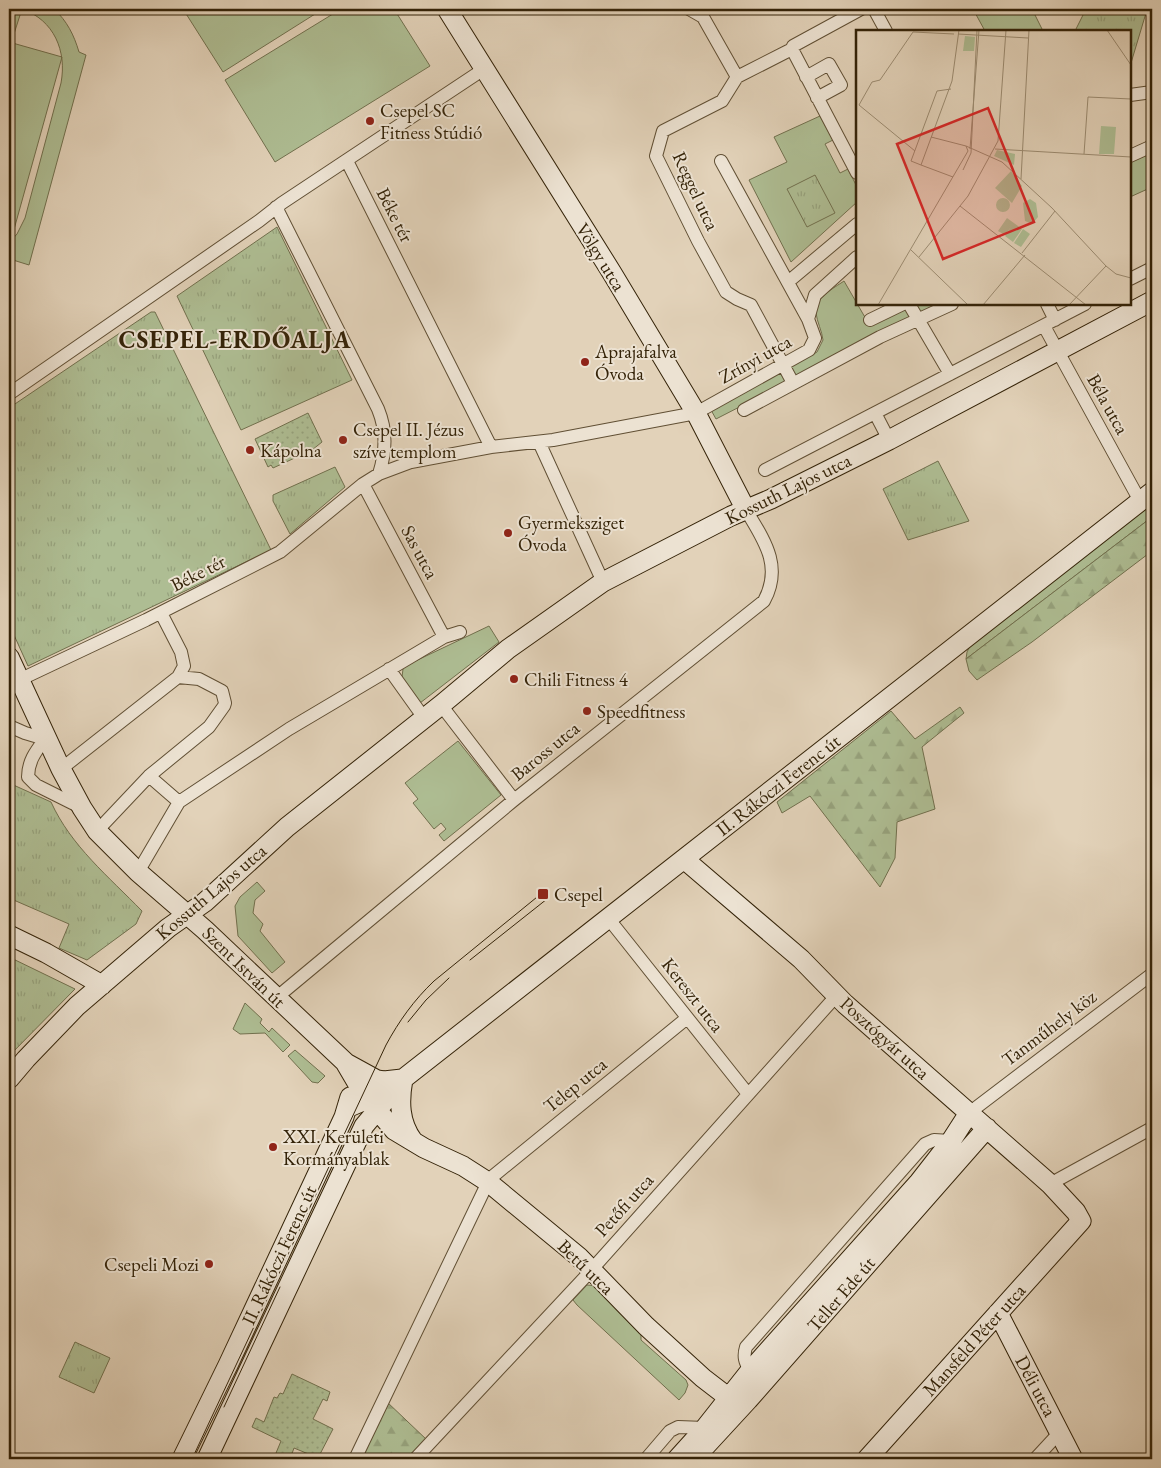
<svg xmlns="http://www.w3.org/2000/svg" width="1161" height="1468" font-family="'EB Garamond',serif">
	<style>
		.grass { fill: #aebd93; stroke: #71704e }
		.forest { fill: url(#forest-firs); stroke: #71704e }
		.park { fill: url(#park-tufts); stroke: #71704e }
		.garden { fill: url(#garden-dots); stroke: #71704e }
		.lines { fill: none; stroke-linecap: round; stroke-linejoin: round }
		.street-casing { stroke: #604f34; stroke-width: 14 }
		.secondary-casing { stroke: #342308; stroke-width: 21 }
		.street { stroke: #ece2d2; stroke-width: 12 }
		.secondary { stroke: #ece2d2; stroke-width: 19 }
		.tram { stroke: #342308; stroke-width: 1 }
		.poi-dot { fill: #8f2418; stroke: #ece2d2; stroke-width: 2 }
		.labels { text-anchor: middle; dominant-baseline: central; stroke-width: 4; stroke-linejoin: round; paint-order: stroke }
		.poi-label { font-size: 19px; fill: #342308; stroke: #ece2d2; text-anchor: start }
		.street-label { font-size: 19px; fill: #342308; stroke: #ece2d2 }
		.district-label { font-size: 24px; font-weight: bold; letter-spacing: 1px; fill: #342308; stroke: #ece2d2 }
		.inset-road { fill: none; stroke: #9c8c72; stroke-width: 1 }
		.view { fill: #d62828; fill-opacity: 0.15; stroke: #d62828; stroke-width: 2.5 }
		.inset-edge { fill: none; stroke: #342308; stroke-width: 2.5 }
	</style>
	<defs>
		<pattern id="forest-firs" width="22" height="20" patternUnits="userSpaceOnUse" patternTransform="scale(1.25)"><rect width="22" height="20" fill="#aebd93"/><path d="M5 1l3.5 6h-7zM16 11l3.5 6h-7z" fill="#96a27d"/></pattern>
		<pattern id="park-tufts" width="24" height="20" patternUnits="userSpaceOnUse" patternTransform="scale(1.25)"><rect width="24" height="20" fill="#aebd93"/><path d="M3 7l-1-3M5 7V3M7 7l1-3M15 17l-1-3M17 17v-4M19 17l1-3" fill="none" stroke="#96a27d"/></pattern>
		<pattern id="garden-dots" width="8" height="8" patternUnits="userSpaceOnUse" patternTransform="scale(1.25)"><rect width="8" height="8" fill="#aebd93"/><path d="M2 2h.1M6 6h.1" fill="none" stroke="#96a27d" stroke-width="1.8" stroke-linecap="round"/></pattern>
	</defs>
	<rect width="100%" height="100%" fill="#e2d2b9"/>
	<filter id="stains"><feTurbulence type="fractalNoise" baseFrequency=".004" numOctaves="4"/><feColorMatrix values="0 0 0 0 .2 0 0 0 0 .09 0 0 0 0 .02 0 0 0 .5 -.17"/></filter>
	<radialGradient id="worn" r=".72"><stop offset=".6" stop-color="#630" stop-opacity="0"/><stop offset="1" stop-color="#630" stop-opacity=".3"/></radialGradient>
	<path class="grass" d="M15,9h39c13,12 20,26 25,43l7,3 -57,210 -16,-5 -4,2v-19l8,-9 8,-16 36,-135c6,-32 -7,-63 -39,-74l-10,31 -3,-1v-12z
		M183,9h140l-100,63z
		M341,9h53l36,57 -155,96 -50,-82z
		M973,9h59l11,22h-58z
		M9,42l53,15 -49,176 -4,-1z
		M820,116l13,24 -8,4 15,29 8,-4 9,18v15l-66,60 -42,-82 38,-18 -13,-25z
		M1152,151v36l-22,10v-35z
		M844,281l26,45 45,-22h25l-224,115 -5,-9 106,-58 6,-12c-1,-9 -6,-18 -7,-27 -2,-15 18,-25 28,-32z
		M1152,503v14l-186,142 1,-7 4,-8z
		M489,626l10,16 -79,61 -18,-26 1,-8 4,-4z
		M458,741l43,54 -57,46 -5,-6 7,-6 -5,-6 -7,6 -21,-26 5,-4 -13,-16z
		M257,882l8,9 -10,9 -2,13 10,11 -3,7 25,31 -13,11 -34,-37 -3,-30 5,-9z
		M245,1003l17,16 -2,4 9,9 3,-4 18,17 -7,7 -18,-19 -25,1 -7,-5z
		M295,1050l30,26 -7,7 -6,-1 -24,-26z
		M587,1285l12,1 42,47v7l45,40 2,5 -3,8 -6,7 -102,-95 -4,-5z"/>
	<path class="forest" d="M1152,517v34l-120,91 -55,38 -8,-9 -3,-12z
		M960,707l4,6 -42,34 13,62 -38,13 -2,36 -15,29 -70,-91 -28,17 -5,-11 114,-91 24,28z
		M386,1401l41,39 -17,19h-51z"/>
	<path class="park" d="M1086,9h52l8,4 -15,50 -1,-32h-55z
		M815,175l20,38 -28,14 -20,-38z
		M277,227l75,153 -111,50 -64,-134z
		M151,312h4l116,238 -243,116 -19,-42v-216z
		M938,461l31,60 -61,19 -25,-51z
		M335,467l10,20 -55,47 -17,-33v-6z
		M9,783l42,19c20,44 58,75 91,109l-6,13 -49,36 -28,-12 10,-24 -60,-26z
		M9,957l66,32 -66,67z
		M75,1342l35,16 -16,35 -35,-16z"/>
	<path class="garden" d="M308,413l14,29 -10,8 -39,18 -2,-3 -3,2 -13,-28z
		M292,1374l38,18 -3,9 -4,-2 -10,20 20,10 -15,29 -24,-10 -4,11 -14,-6 5,-12 -29,-14 4,-9 8,4 10,-25 3,1 3,-5 3,1z"/>
	<g class="lines">
		<defs>
			<path id="street" d="M689,9l14,8 34,60
				M874,9l12,22
				M792,49l65,124
				M737,77l-15,24 -59,30 -7,25 42,85 28,51 11,7 14,6 42,78
				M737,77l55,-28 1,-3 68,-37
				M806,77l23,-13 12,21 -24,13
				M1130,95l22,-3
				M1130,156l22,-10
				M347,161l144,286
				M721,161l87,158
				M276,207l102,202c9,22 8,42 1,65
				M1130,279l22,-11
				M788,282l69,-58
				M909,304l41,70
				M1047,304l8,16
				M870,320l33,-16
				M1044,326l96,175
				M9,394l250,-173 23,-18 202,-134
				M744,410l136,-73 72,-33
				M875,413l14,27
				M539,442l64,140
				M765,470l320,-166
				M363,484l81,153
				M389,669l35,49
				M19,680l127,-60 134,-68 83,-68 16,-10 32,-12 80,-15 62,-7 143,-27 113,-63 6,-12 -7,-19 7,-24 42,-38
				M441,705l73,95
				M9,726l16,7 20,6c-9,12 -17,22 -17,38l8,8 46,23
				M61,769l117,-92 6,-11 -3,-14 -20,-39
				M149,776l30,26 110,-73 155,-92 16,-5
				M97,831l52,-55 60,-49 15,-21 1,-3 -3,-12 -23,-12 -21,-2
				M138,872l41,-70
				M608,918l140,176
				M276,998l238,-198 250,-199c19,-35 0,-61 -18,-91
				M969,1113l183,-139
				M1050,1184l102,-56
				M750,1371c-5,-9 -7,-14 -4,-24l179,-203 9,-4 17,1
				M355,1459l133,-277 4,-5 195,-159
				M415,1459l171,-183 251,-281
				M646,1459l24,-28 8,-4 27,1
				M1035,1459l25,-27"/>
			<path id="secondary" d="M447,9l165,264 84,140 50,97
				M9,657l52,112 21,39 15,23 41,41 67,58 141,133 31,17 7,1 18,-2
				M684,859l117,100 44,45 205,180 26,28 5,9 -214,238
				M9,935l37,18 56,32
				M346,1064l17,29 31,37 30,18 39,18 25,16 91,75 67,69 57,52 26,20 11,3 8,-1
				M9,1079l17,-20 51,-53 91,-78 37,-26 82,-75 154,-122 67,-56 95,-67 128,-66 40,-17 118,-59 263,-139
				M403,1079c-4,22 -4,43 10,62
				M347,1108l32,-14 24,-15 749,-587
				M998,1313l75,146
				M701,1451l47,-51 239,-272
				M182,1459l46,-94 116,-248 6,-20
				M207,1459l157,-333 21,-25
				M677,1459l28,-31 45,-57 169,-189 32,-41 18,-28"/>
		</defs>
		<use href="#street" class="street-casing"/>
		<use href="#secondary" class="secondary-casing"/>
		<use href="#street" class="street"/>
		<use href="#secondary" class="secondary"/>
		<path class="tram" d="M470,960l77,-61
			M408,1022l18,-22 23,-22
			M224,1407l56,-120
			M192,1459l194,-414c13,-24 28,-45 48,-64l108,-88"/>
	</g>
	<g class="poi-dot">
		<circle cx="370" cy="121" r="5"/>
		<circle cx="585" cy="362" r="5"/>
		<circle cx="343" cy="440" r="5"/>
		<circle cx="250" cy="450" r="5"/>
		<circle cx="508" cy="533" r="5"/>
		<circle cx="514" cy="679" r="5"/>
		<circle cx="587" cy="711" r="5"/>
		<rect x="537" y="888" width="12" height="12" rx="2.5"/>
		<circle cx="273" cy="1147" r="5"/>
		<circle cx="209" cy="1264" r="5"/>
	</g>
	<g class="labels">
		<g class="poi-label">
			<text x="380" y="110">Csepel SC<tspan x="380" dy="22">Fitness Stúdió</tspan></text>
			<text x="595" y="351">Aprajafalva<tspan x="595" dy="22">Óvoda</tspan></text>
			<text x="353" y="429">Csepel II. Jézus<tspan x="353" dy="22">szíve templom</tspan></text>
			<text x="260" y="450">Kápolna</text>
			<text x="518" y="522">Gyermeksziget<tspan x="518" dy="22">Óvoda</tspan></text>
			<text x="524" y="679">Chili Fitness 4</text>
			<text x="597" y="711">Speedfitness</text>
			<text x="554" y="894">Csepel</text>
			<text x="283" y="1136">XXI. Kerületi<tspan x="283" dy="22">Kormányablak</tspan></text>
			<text x="199" y="1264" text-anchor="end">Csepeli Mozi</text>
		</g>
		<g class="street-label">
			<text transform="translate(696 191) rotate(65)">Reggel utca</text>
			<text transform="translate(395 215) rotate(63)">Béke tér</text>
			<text transform="translate(601 257) rotate(58)">Völgy utca</text>
			<text transform="translate(755 359) rotate(-29)">Zrínyi utca</text>
			<text transform="translate(1108 404) rotate(61)">Béla utca</text>
			<text transform="translate(788 489) rotate(-26)">Kossuth Lajos utca</text>
			<text transform="translate(420 552) rotate(62)">Sas utca</text>
			<text transform="translate(198 573) rotate(-27)">Béke tér</text>
			<text transform="translate(545 751) rotate(-39)">Baross utca</text>
			<text transform="translate(778 785) rotate(-38)">II. Rákóczi Ferenc út</text>
			<text transform="translate(211 892) rotate(-40)">Kossuth Lajos utca</text>
			<text transform="translate(244 967) rotate(44)">Szent István út</text>
			<text transform="translate(693 995) rotate(52)">Kereszt utca</text>
			<text transform="translate(1049 1028) rotate(-37)">Tanműhely köz</text>
			<text transform="translate(885 1038) rotate(42)">Posztógyár utca</text>
			<text transform="translate(575 1085) rotate(-39)">Telep utca</text>
			<text transform="translate(624 1205) rotate(-48)">Petőfi utca</text>
			<text transform="translate(279 1255) rotate(-65)">II. Rákóczi Ferenc út</text>
			<text transform="translate(586 1267) rotate(44)">Betű utca</text>
			<text transform="translate(841 1294) rotate(-49)">Teller Ede út</text>
			<text transform="translate(974 1340) rotate(-48)">Mansfeld Péter utca</text>
			<text transform="translate(1036 1386) rotate(62)">Déli utca</text>
		</g>
		<g class="district-label">
			<text x="235" y="339">CSEPEL-ERDŐALJA</text>
		</g>
	</g>
	<g transform="translate(856 30)">
		<rect width="275" height="275" fill="#e2d2b9"/>
		<path d="M109,6l10,1 -1,14h-11zM174,169l6,4 2,14 -6,7 -7,-3 -2,-18zM151,188l15,11 -9,13 -8,-6 6,-9 -6,8 -7,-4zM167,199l7,5 -9,13 -7,-4z" fill="#aebd93"/>
		<path d="M245,96l15,1 -2,27h-15zM141,120l18,4 -1,11 -20,-9zM155,141l11,15 -10,17 -17,-15zM140 175a7 7 0 1 1 14 0a7 7 0 1 1-14 0Z" fill="#aebd93"/>
		<path class="inset-road" d="M251,0l24,35M102,4l70,4M110,116l36,16 50,46 54,58 10,8 15,4M114,119l9,-119M139,119l136,8M59,121l-56,-46 13,-23 8,-2 33,-48 41,2M228,124l4,-57 43,2M65,135l-10,-4 26,-70 14,-2M107,140l8,-17 6,-123M97,147l-32,-12 31,-84 7,-51M165,149l8,-149M104,176l126,99M55,220l57,55M166,223l33,-42M63,227l49,-61 30,-55 8,-111M22,275l90,-154 -2,-5 -35,-9M127,275l42,-50M213,275l37,-39"/>
		<path class="view" d="M132,78l46,114 -91,37 -46,-115z"/>
		<rect width="275" height="275" class="inset-edge"/>
	</g>
	<rect width="1161" height="1468" fill="none" stroke="#e2d2b9" stroke-width="30"/>
	<rect x="10" y="10" width="1141" height="1448" fill="none" stroke="#342308" stroke-width="2.5"/>
	<rect x="15" y="15" width="1131" height="1438" fill="none" stroke="#342308"/>
	<rect width="100%" height="100%" filter="url(#stains)"/>
	<rect width="100%" height="100%" fill="url(#worn)"/>
</svg>
